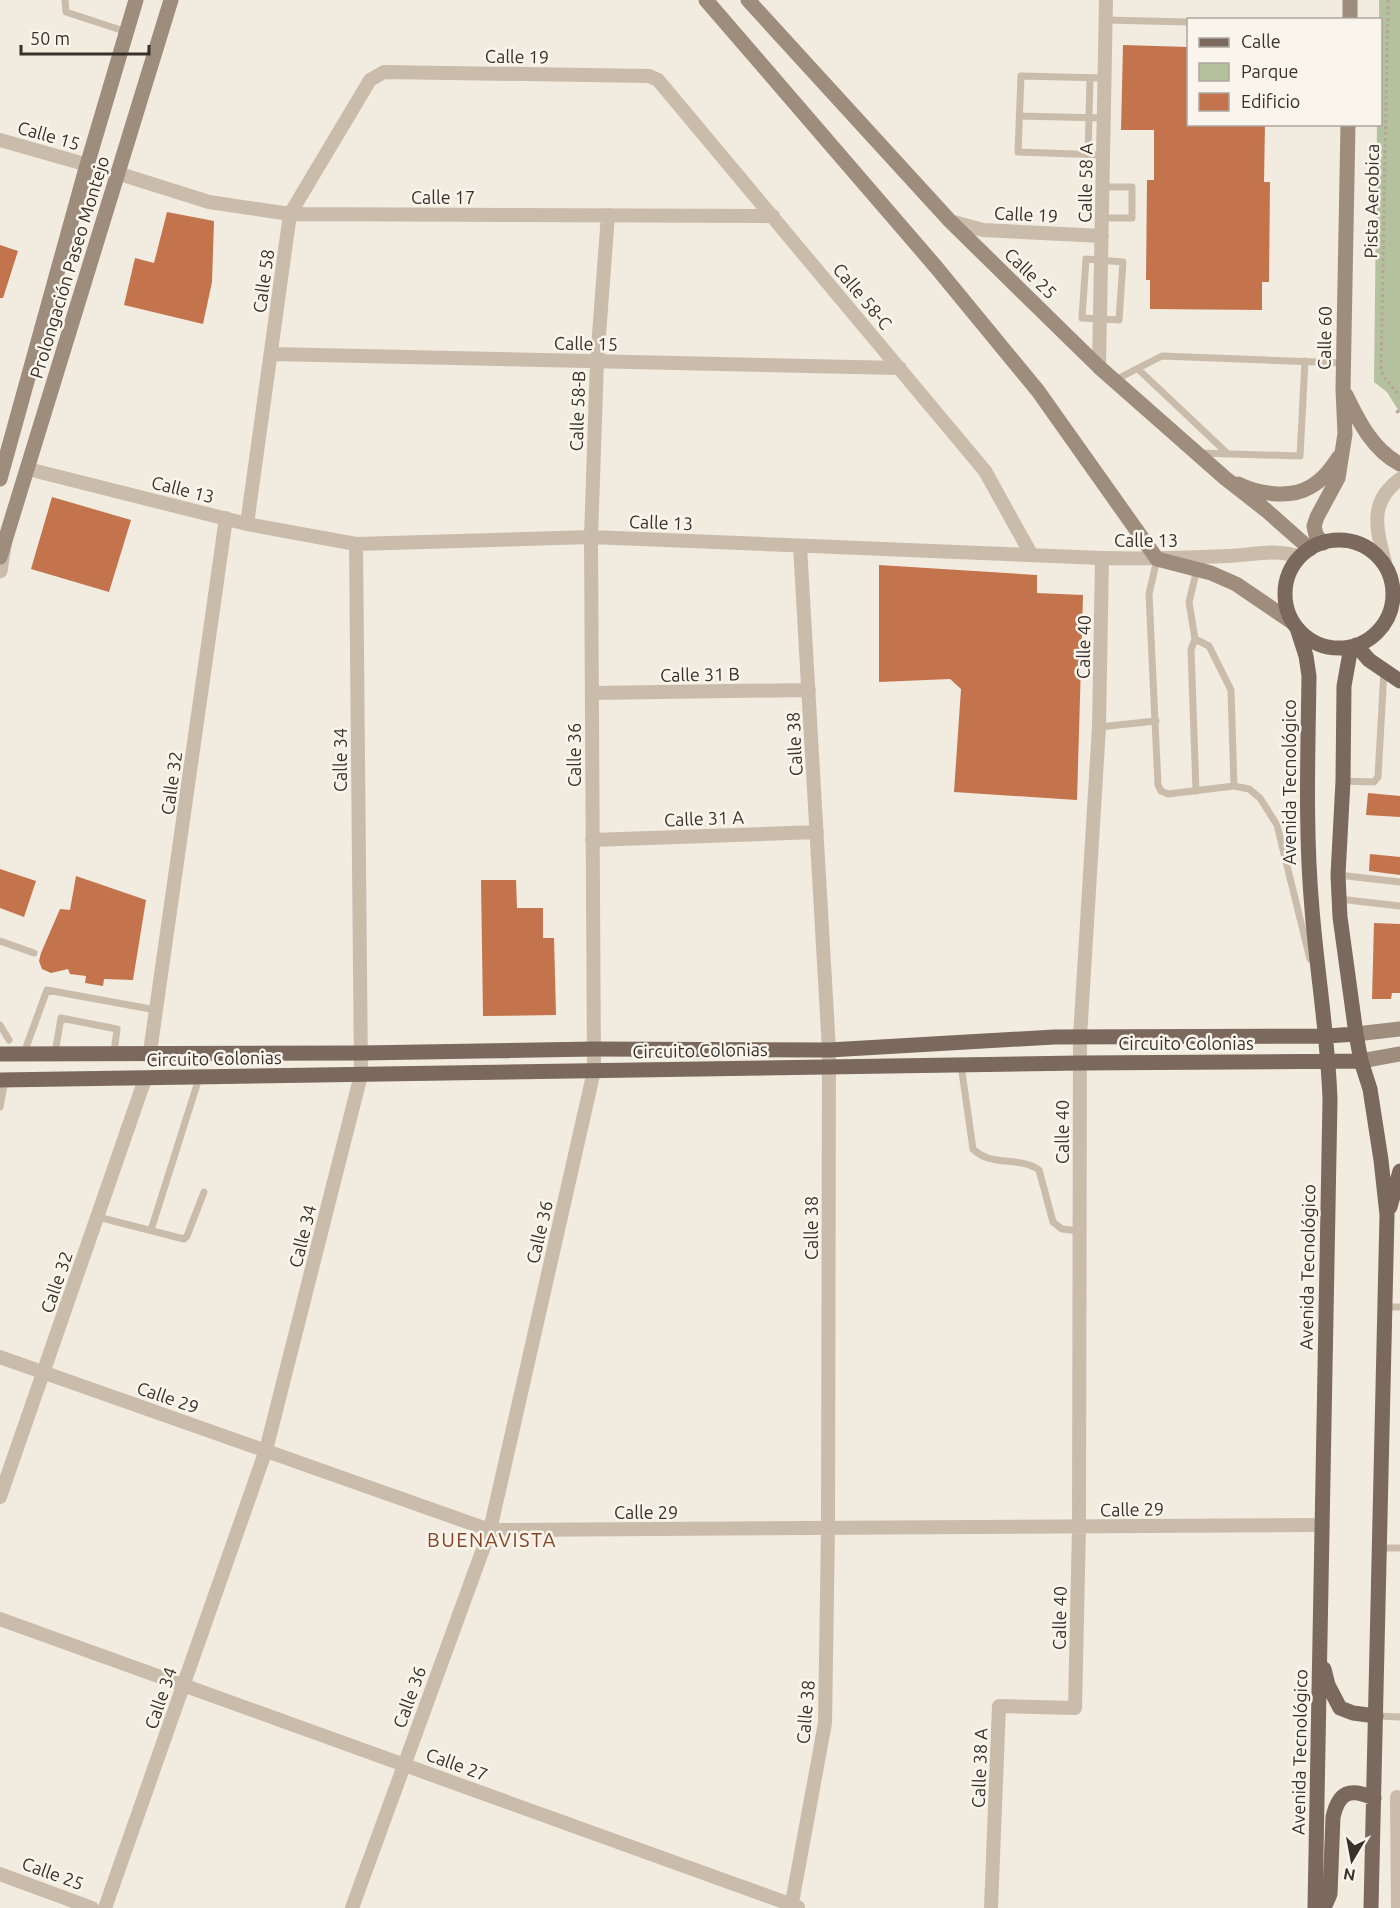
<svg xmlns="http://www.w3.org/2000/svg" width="1400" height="1908" font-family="Ubuntu,sans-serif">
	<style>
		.green { fill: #b3c19f }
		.building { fill: #c3744d }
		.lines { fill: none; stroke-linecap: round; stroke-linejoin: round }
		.path { stroke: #b6a695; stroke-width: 3; stroke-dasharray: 3 3; stroke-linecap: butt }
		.service { stroke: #cabcab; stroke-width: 7 }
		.minor { stroke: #cabcab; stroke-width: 14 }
		.tertiary { stroke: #cabcab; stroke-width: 15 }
		.secondary { stroke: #9e8c7c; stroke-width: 15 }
		.primary { stroke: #7a695c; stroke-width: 15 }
		.labels { text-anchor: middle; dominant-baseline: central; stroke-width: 5; stroke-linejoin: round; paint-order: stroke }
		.street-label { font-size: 18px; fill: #38302a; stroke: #faf5ec }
		.neighbourhood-label { font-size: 20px; letter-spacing: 1.5px; fill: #854525; stroke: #faf5ec }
	</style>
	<rect width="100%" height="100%" fill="#f2ebdf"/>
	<path class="green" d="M1379,0h21v413l-13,-21 -13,-10 3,-257 3,-1z"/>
	<path class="building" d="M1123,45l65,2v77h77l-1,58h6l-1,100h-7v28l-112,-1v-29h-4l1,-100h7v-50h-33z
		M167,212l47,9 -2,61 -9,42 -79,-19 11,-47 19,5z
		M0,245l18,6 -15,47h-3z
		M52,497l79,23 -22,72 -78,-23z
		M879,565l158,10v18l46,2 -6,205 -123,-8 7,-103 -11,-10 -71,3z
		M1368,793l32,3v21l-34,-2z
		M1370,854l30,3v18l-31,-4z
		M0,869l36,12 -12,36 -24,-9z
		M76,876l70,24 -13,80 -29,-1 -1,7 -18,-3 1,-7 -16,-2 -2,-5 -17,4 -9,-4 -3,-8 2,-8 19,-44 10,1z
		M481,880h35l1,28h26v30h11l2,77 -73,1z
		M1374,923l26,1v69h-8l-1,6h-19z"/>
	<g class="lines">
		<path class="path" d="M1388,0l-7,370 3,7 16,19
			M1396,412l4,-1"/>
		<path class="service" d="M65,0l1,12 61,20
			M1106,20l82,2
			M1019,116l85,2
			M1088,155l2,-77
			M1103,155l-85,-3 3,-76 84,2
			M1102,218h30v-31h-29
			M1086,259l37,3 -4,58 -37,-2z
			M1138,369l90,85
			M1115,380l47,-24 181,7
			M1199,453l101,3 5,-95
			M1157,559l-8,35 9,191 3,6 7,3 66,-8 15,3 11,9 17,27 33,134
			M1195,639l14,7 22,44 3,96
			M1099,727l57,-6
			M1343,781l31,1 4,-5 6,-107
			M1196,791l-5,-141 4,-11 -6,-37 8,-33
			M1338,875l62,7
			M1339,899l61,7
			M0,941l34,12
			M0,1025l9,15
			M24,1053l23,-63 109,20
			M55,1053l6,-35 56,11 -3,24
			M961,1065l12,84c17,18 47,7 66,21l14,52 9,7 18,2
			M0,1107l5,-27
			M98,1217l86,22 3,-3 17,-44
			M151,1230l48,-152
			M1385,1307h15
			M1379,1548h21
			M1376,1716l24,1"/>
		<path class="minor" d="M0,140l88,25
			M117,173l92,29 81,12 483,2
			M950,221l33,9 119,6
			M271,354l629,14
			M1099,367l7,-367
			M28,469l219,55 109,20 235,-7 511,21c42,1 83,0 125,-2 28,-1 46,-8 73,1
			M247,524l43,-310 80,-134 14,-8 265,4 9,4 327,391 46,83
			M1386,567c-8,-35 -20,-63 14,-88
			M592,693l217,-3
			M592,840l225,-8
			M150,1052l76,-534
			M0,1357l490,173 832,-5
			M0,1497l145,-418
			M0,1619l798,288
			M1397,1797l1,111
			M0,1874l92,34
			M105,1908l161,-458 95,-375 -5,-531
			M352,1908l138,-378 104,-459 -3,-534 6,-176 11,-146
			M791,1908l34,-185 3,-194 1,-479 -29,-504
			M991,1908l8,-202 76,2 4,-181 1,-490 19,-310 3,-169"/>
		<path class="tertiary" d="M0,571l4,-25"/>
		<path class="secondary" d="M706,0l230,267 102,124 119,168 54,14 25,11 56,38
			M748,0l202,221 149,146 126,111 42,33 43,38
			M1350,20v-20
			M1346,395c13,27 27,55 54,69
			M0,479l85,-307 51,-172
			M1238,484c20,10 52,15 72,3 13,-7 21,-18 29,-30
			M1323,543l-7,-8 -2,-9 3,-9 21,-39 7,-44 -2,-44 5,-266
			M0,557l171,-557
			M1356,1034l44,-5
			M1361,1061l39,-7"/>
		<path class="primary" d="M1285 594a54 54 0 1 1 108 0a54 54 0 1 1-108 0Z
			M1297,628l9,28 3,20c-1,77 -4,155 3,233 5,64 16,127 18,191l-15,808
			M1356,645l13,15 31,21
			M1351,647l-7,39 -1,95 -5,94 2,42 16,117 5,27 9,28 11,71 6,55 -16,693
			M0,1054l361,-1 233,-4 235,1 225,-13 273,-1 29,-2
			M0,1080l1080,-17 281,-2
			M1390,1207l10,-36
			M1324,1669l4,16 12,23 13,5 23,3
			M1324,1908l6,-14 3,-77c6,-26 17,-29 41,-19"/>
	</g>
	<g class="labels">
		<g class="street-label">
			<text transform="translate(517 56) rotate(1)">Calle 19</text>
			<text transform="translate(49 135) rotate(16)">Calle 15</text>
			<text transform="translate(1085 183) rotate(-89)">Calle 58 A</text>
			<text x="443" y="197">Calle 17</text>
			<text transform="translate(1371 201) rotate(-89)">Pista Aerobica</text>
			<text transform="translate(1026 214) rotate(3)">Calle 19</text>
			<text transform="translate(69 267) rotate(-73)">Prolongación Paseo Montejo</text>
			<text transform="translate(1031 273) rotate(44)">Calle 25</text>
			<text transform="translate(263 281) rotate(-82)">Calle 58</text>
			<text transform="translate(863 296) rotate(50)">Calle 58-C</text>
			<text transform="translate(1324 338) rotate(-89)">Calle 60</text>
			<text transform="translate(586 343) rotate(1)">Calle 15</text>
			<text transform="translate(577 411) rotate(-88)">Calle 58-B</text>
			<text transform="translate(183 489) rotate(14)">Calle 13</text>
			<text transform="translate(661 522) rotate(2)">Calle 13</text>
			<text x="1146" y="540">Calle 13</text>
			<text transform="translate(1083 647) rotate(-89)">Calle 40</text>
			<text transform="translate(700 674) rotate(-1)">Calle 31 B</text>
			<text transform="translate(794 744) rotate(-93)">Calle 38</text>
			<text transform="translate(574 755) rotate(-90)">Calle 36</text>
			<text transform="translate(340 760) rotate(-90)">Calle 34</text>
			<text transform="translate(1289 782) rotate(-90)">Avenida Tecnológico</text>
			<text transform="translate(171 783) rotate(-82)">Calle 32</text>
			<text transform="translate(704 818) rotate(-2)">Calle 31 A</text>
			<text x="1186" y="1043">Circuito Colonias</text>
			<text transform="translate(700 1050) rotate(-1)">Circuito Colonias</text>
			<text transform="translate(214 1058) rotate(-1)">Circuito Colonias</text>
			<text transform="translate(1062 1132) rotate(-90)">Calle 40</text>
			<text transform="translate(811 1228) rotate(-90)">Calle 38</text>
			<text transform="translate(539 1232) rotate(-77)">Calle 36</text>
			<text transform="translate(302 1236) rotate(-76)">Calle 34</text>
			<text transform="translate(1307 1267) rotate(-89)">Avenida Tecnológico</text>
			<text transform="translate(56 1282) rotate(-71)">Calle 32</text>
			<text transform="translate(168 1397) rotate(19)">Calle 29</text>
			<text transform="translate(1132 1509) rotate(-1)">Calle 29</text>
			<text x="646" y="1512">Calle 29</text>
			<text transform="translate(1059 1618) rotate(-89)">Calle 40</text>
			<text transform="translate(409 1697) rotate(-70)">Calle 36</text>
			<text transform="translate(160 1698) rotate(-71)">Calle 34</text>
			<text transform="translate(805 1712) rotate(-85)">Calle 38</text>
			<text transform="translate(1299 1752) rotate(-89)">Avenida Tecnológico</text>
			<text transform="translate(457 1764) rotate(20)">Calle 27</text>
			<text transform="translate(979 1768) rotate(-88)">Calle 38 A</text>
			<text transform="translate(53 1873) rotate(20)">Calle 25</text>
		</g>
		<g class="neighbourhood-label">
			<text x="492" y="1539">BUENAVISTA</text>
		</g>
	</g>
	<rect x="1187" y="18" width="195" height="108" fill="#faf5ec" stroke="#aca69e" stroke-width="1.5"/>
	<rect x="1199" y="38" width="30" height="9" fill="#7a695c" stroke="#aca69e" stroke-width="1.5"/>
	<text x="1241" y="48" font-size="18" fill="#38302a">Calle</text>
	<rect x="1199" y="63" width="30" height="18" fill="#b3c19f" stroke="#aca69e" stroke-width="1.5"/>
	<text x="1241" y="78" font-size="18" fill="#38302a">Parque</text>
	<rect x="1199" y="93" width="30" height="18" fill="#c3744d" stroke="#aca69e" stroke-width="1.5"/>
	<text x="1241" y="108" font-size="18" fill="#38302a">Edificio</text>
	<g transform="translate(1352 1860) rotate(190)" stroke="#faf5ec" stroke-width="4.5" paint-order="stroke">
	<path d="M0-4.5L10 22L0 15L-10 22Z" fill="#38302a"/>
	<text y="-9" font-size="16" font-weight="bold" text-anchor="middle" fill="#38302a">N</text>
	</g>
	<path d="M21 45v9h128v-9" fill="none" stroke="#38302a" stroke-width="3"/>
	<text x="30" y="45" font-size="18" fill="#38302a" stroke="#faf5ec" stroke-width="4.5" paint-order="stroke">50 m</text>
</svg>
